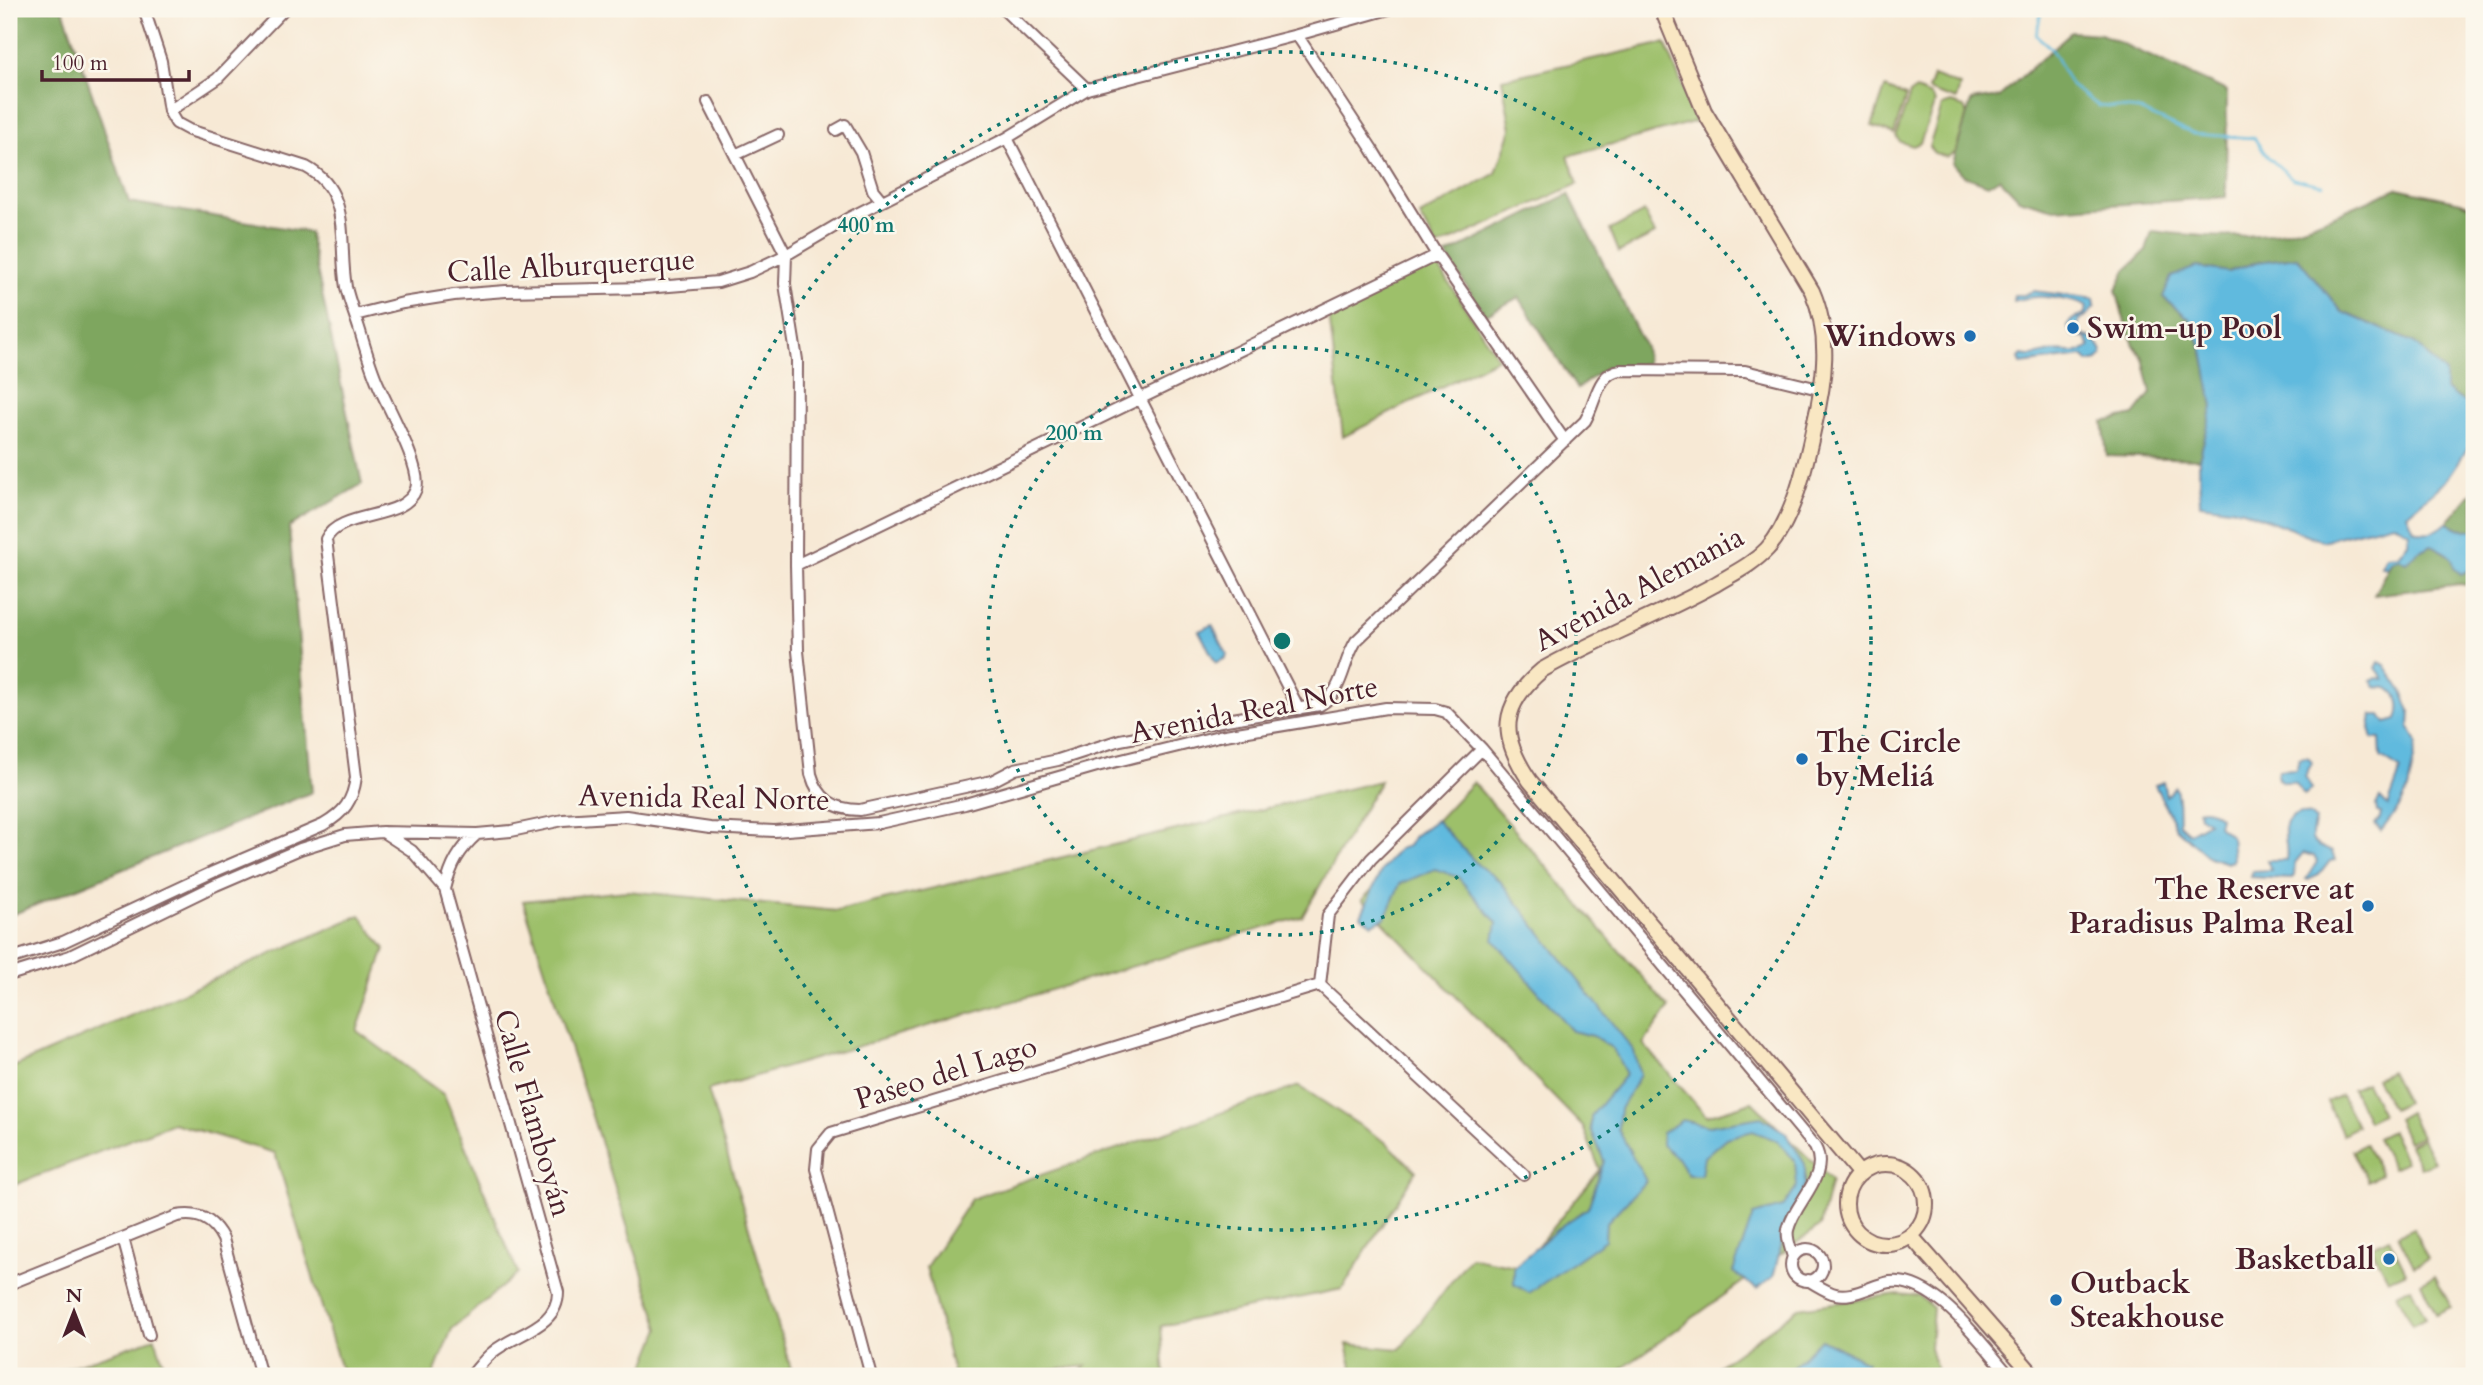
<svg xmlns="http://www.w3.org/2000/svg" width="2483" height="1385" font-family="Cardo,serif">
	<style>
		.green { fill: #9dc06a; stroke: #74704a; stroke-width: 2 }
		.forest { fill: #7ea65e; stroke: #646244; stroke-width: 2 }
		.water { fill: #61bade; stroke: #566c84; stroke-width: 2 }
		.lines { fill: none; stroke-linecap: round; stroke-linejoin: round }
		.stream { stroke: #61bade; stroke-width: 2.5 }
		.street-casing { stroke: #876666; stroke-width: 14 }
		.secondary-casing { stroke: #876666; stroke-width: 18 }
		.street { stroke: #fff; stroke-width: 10 }
		.secondary { stroke: #f9e7c3; stroke-width: 14 }
		.ring { fill: none; stroke: #0f766e; stroke-width: 3.5; stroke-dasharray: 3.5 7 }
		.poi-dot { fill: #1f6fb2; stroke: #fbf7ec; stroke-width: 2.5 }
		.labels { text-anchor: middle; dominant-baseline: central; stroke-width: 5; stroke-linejoin: round; paint-order: stroke }
		.street-label { font-size: 30px; fill: #4a1f2b; stroke: #fbf7ec }
		.poi-label { font-size: 30px; font-weight: bold; fill: #4a1f2b; stroke: #fbf7ec; text-anchor: start }
		.centre { fill: #0f766e; stroke: #fbf7ec; stroke-width: 3.5 }
		.ring-label { font-size: 21px; text-anchor: middle; font-weight: bold; fill: #0f766e; stroke: #fbf7ec; stroke-width: 5; stroke-linejoin: round; paint-order: stroke }
	</style>
	<rect width="100%" height="100%" fill="#fbf7ec"/>
	<filter id="ink" filterUnits="userSpaceOnUse"><feTurbulence type="fractalNoise" baseFrequency=".0143" numOctaves="2"/><feDisplacementMap in="SourceGraphic" scale="14" xChannelSelector="R" yChannelSelector="G"/><feConvolveMatrix kernelMatrix="1 2 1 2 8 2 1 2 1" color-interpolation-filters="sRGB"/></filter>
	<filter id="wash" filterUnits="userSpaceOnUse"><feTurbulence type="fractalNoise" baseFrequency=".00686" numOctaves="4" result="noise"/><feDisplacementMap in="SourceGraphic" scale="28" xChannelSelector="R" yChannelSelector="G"/><feGaussianBlur stdDeviation="1.57" result="paint"/><feColorMatrix in="noise" values="0 0 0 0 0 0 0 0 0 0 0 0 0 0 0 0 0 1.4 0 .05"/><feComposite in="paint" operator="in"/></filter>
	<g filter="url(#wash)">
		<rect width="100%" height="100%" fill="#f7e9d5"/>
		<path class="green" d="M1665,43l32,78 -129,35 10,28 -141,63 -17,-31 76,-43 15,-44 -9,-50z
			M1933,76l27,10 -4,14 -28,-10z
			M1885,88l21,8 -12,38 -22,-8z
			M1916,90l15,6 4,6 -15,41 -7,3 -13,-4 -4,-6 14,-42z
			M1951,103l13,4 3,7 -12,39 -8,4 -13,-4 -5,-6 13,-41z
			M1644,212l11,22 -36,18 -9,-22z
			M1434,260l64,98 -155,79 -14,-123z
			M1380,781l-78,136 -594,173 85,286h-152l19,-48 -137,-427 104,-10 211,20z
			M1473,782l196,226 -26,36 63,72 46,-14 79,78 -11,46 -208,150h-258l-7,-32 53,5 70,-92 50,10 80,-97 -17,-43 -221,-227z
			M360,915l25,34 -28,82 87,64 74,178 -66,56 -19,47h-90l-68,-223 -102,-30 -164,64v-118z
			M2390,1071l16,31 -14,7 -16,-31z
			M2366,1083l16,31 -14,7 -16,-32z
			M1299,1086l88,57 29,28 -74,118 -181,37 4,50h-89l10,-10 -88,10h-44l-28,-109 45,-68z
			M2341,1095l16,31 -14,8 -16,-32z
			M2409,1112l12,24 -13,6 -11,-23z
			M2391,1131l15,31 -13,6 -16,-30z
			M2422,1138l12,24 -13,6 -12,-23z
			M2365,1144l16,30 -13,7 -16,-30z
			M2413,1228l15,31 -14,7 -16,-31z
			M2389,1238l17,34 -18,8 -17,-33z
			M2435,1276l16,31 -15,7 -15,-31z
			M2411,1287l15,31 -14,7 -15,-31z
			M1898,1294l21,2 14,12 -3,40 8,28h-233l94,-68z
			M155,1338l13,38h-124z"/>
		<path class="forest" d="M9,9h54l66,193 180,30 53,252 -73,43 23,265 -303,124z
			M2071,32l30,2 126,57 -1,106 -172,12 -35,-10 -20,-21 -11,7 -24,-9 -11,-13 18,-62 28,-4z
			M2397,188l64,14 13,6v201l-29,-20 -30,-46 -73,-31 -45,-55 -40,5 -29,10 -32,-5 -33,30 27,22 13,32 11,56 -15,52 -92,-3 -4,-34 31,-7 17,-22 -8,-35 -9,-13 -9,-22 -9,-33 10,-20 20,-19 6,-20c49,6 102,10 150,-4 32,-10 64,-26 95,-39z
			M1569,194l76,153 2,17 -42,4 -28,21 -58,-92 -34,18 -39,-60z
			M2474,490v40l-9,1 -18,-8z
			M2431,545l43,25v16l-14,-2 -86,11 18,-35 7,-2 7,4 13,-11z"/>
		<path class="water" d="M2297,257l45,55 73,31 30,30v16l29,20v34l-3,1 -26,38 -38,32 7,16c14,6 21,1 33,-7l18,8 9,-1v40l-3,-1 -10,5 -7,-6c-1,-15 -11,-16 -23,-23l-12,6 -13,11 -7,-4 -7,2 -6,8 -5,-2 5,-10 12,-1 10,-12 1,-11 -16,-9 -71,18 -79,-31 -43,-6 -1,-45 14,-52 -10,-56 -13,-32 -27,-22 8,-20 25,-10 32,5 29,-10z
			M2033,291l61,8 1,7 -8,10 -8,4 -1,8 4,7c9,2 20,9 20,20l-4,5 -9,2 -6,-6 -62,8 -2,-6 3,-3c10,3 18,-1 29,-3 13,-2 28,4 39,-5l-4,-9 -13,-2c-12,-12 0,-18 11,-21l3,-8c-8,-6 -40,-11 -51,-10 -8,0 -16,3 -23,4l1,-6h10z
			M1212,625l15,29 -1,4 -10,5 -17,-32z
			M2379,662l6,3 17,26 8,20 -1,15 8,17 -9,47 -7,15 -20,26 -6,-7 5,-5 1,-6 -4,-1 -1,-7 4,-7 8,8 13,-36 -20,-13 -1,-18h-7l-3,-11 2,-13h9l5,8 11,-3c4,-10 4,-28 -10,-32 -4,-1 -8,0 -12,-1l-4,-6 6,-3 7,1 -8,-11z
			M2304,757l5,1 3,5 -7,13 7,13 -8,6 -10,-13h-10l-6,-3 -1,-5 2,-4 17,-1 3,-10z
			M2163,782l3,14 9,-9c5,11 3,25 4,37l10,9 19,-11 -9,-6 -1,-6c9,-3 16,1 22,7l-2,9 13,10 2,24 -6,3 -18,-6 -33,-29 -21,-43z
			M2300,813l10,2 5,5c-7,25 -3,22 17,32l3,8 -5,1 -11,14 -11,5 -2,-1 11,-17 -3,-6 -11,-3 -8,10 -1,13 -3,3 -40,-2 2,-6 18,-1 -4,-10h19c4,-20 -12,-37 14,-47z
			M1436,820l42,45 22,16 134,170 6,24 -20,34 -2,20 28,52 -40,42 -1,17 -76,53 -15,-9v-17l47,-41 27,-18 16,-47 -13,-32v-13l35,-42 -13,-25 -20,-13 -21,-5 -78,-91 3,-17 -39,-46 -23,-8 -35,15 -15,34 -13,6 -11,-8 20,-45 17,-22 10,-3 6,-10z
			M1761,1117l25,16 19,31v20l-10,28 -9,16 -13,49 -16,12 -24,-17 20,-57 30,-8 14,-21 -2,-25 -17,-20 -25,-10 -27,7 -22,19 -3,18h-13l-11,-17 -15,-13v-12l20,-13 27,6z
			M1821,1339l46,23 -8,14h-75z"/>
		<g class="lines">
			<path class="stream" d="M2042,9l-6,26 15,13 20,38 28,20 40,4 54,24 61,4 14,19 25,22 30,6
				M2178,9l2,2"/>
		</g>
	</g>
	<g filter="url(#ink)">
		<g class="lines">
			<defs>
				<path id="street" d="M1003,9l84,80
					M1297,35l75,114 65,106 128,186
					M708,102l78,153 -1,29 12,76 -1,205 2,86 13,123c7,25 23,36 49,36l132,-29 23,-12 43,-9 62,-20 106,-20 94,-15c24,-14 22,-42 36,-64l229,-220c11,-18 12,-49 36,-51l124,1 78,19
					M169,111l48,-32 67,-70
					M836,130l9,-5 16,27 12,38 9,11
					M1007,138l292,571
					M735,155l43,-20
					M355,315l48,-12 51,-8 52,-4 139,-3 73,-6 32,-10 36,-17 63,-37 158,-80 80,-49 210,-54 92,-26
					M796,565l641,-310
					M383,832l29,19 33,38
					M9,959l54,-17 150,-70 110,-47c21,-12 30,-24 33,-48l-30,-238c14,-29 79,-18 90,-50 7,-20 -29,-83 -38,-105 -8,-18 -13,-37 -19,-56 -4,-13 -10,-27 -13,-41 -8,-44 7,-95 -40,-120l-117,-37 -13,-7 -7,-12 -8,-50 -17,-52
					M9,975l61,-19 146,-71 84,-36 45,-14 37,-3 95,2 34,-3 52,-11 63,-4 84,12 64,3 105,-8 86,-19 132,-38 122,-30 167,-28 49,1 11,3 36,37 333,398c16,29 -21,55 -27,83 -2,8 3,19 5,27
					M1320,985l8,-70 43,-56 111,-110
					M1320,985l204,190
					M123,1238l26,97
					M1791 1265a16 16 0 1 1 32 0a16 16 0 1 1-32 0Z
					M1808,1280c8,5 16,10 24,13 19,7 39,-8 58,-11 45,-6 93,64 120,94
					M9,1284l168,-68c21,-4 36,3 46,23l38,137
					M471,1376c7,-8 14,-18 22,-24 23,-19 65,-25 65,-60l-113,-403c6,-24 14,-39 32,-55
					M871,1376l-55,-207 2,-20 13,-16 489,-148"/>
				<path id="secondary" d="M1662,9l42,102 108,180c19,44 13,90 2,135 -8,38 -21,95 -47,123 -15,16 -35,25 -53,36 -56,31 -116,53 -172,85 -42,36 -43,66 -12,111l330,393
					M1846 1204a40 40 0 1 1 80 0a40 40 0 1 1-80 0Z
					M1911,1236l123,140"/>
			</defs>
			<use href="#street" class="street-casing"/>
			<use href="#secondary" class="secondary-casing"/>
			<use href="#street" class="street"/>
			<use href="#secondary" class="secondary"/>
		</g>
	</g>
	<g class="ring">
		<circle cx="1282" cy="641" r="294"/>
		<circle cx="1282" cy="641" r="589"/>
	</g>
	<g class="poi-dot">
		<circle cx="2073" cy="328" r="7"/>
		<circle cx="1970" cy="336" r="7"/>
		<circle cx="1802" cy="759" r="7"/>
		<circle cx="2368" cy="906" r="7"/>
		<circle cx="2389" cy="1259" r="7"/>
		<circle cx="2056" cy="1300" r="7"/>
	</g>
	<g class="labels">
		<g class="street-label">
			<text transform="translate(571 266) rotate(-3)">Calle Alburquerque</text>
			<text transform="translate(1639 589) rotate(-28)">Avenida Alemania</text>
			<text transform="translate(1254 710) rotate(-11)">Avenida Real Norte</text>
			<text transform="translate(704 798) rotate(1)">Avenida Real Norte</text>
			<text transform="translate(946 1073) rotate(-17)">Paseo del Lago</text>
			<text transform="translate(533 1113) rotate(74)">Calle Flamboyán</text>
		</g>
		<g class="poi-label">
			<text x="2087" y="328">Swim-up Pool</text>
			<text x="1956" y="336" text-anchor="end">Windows</text>
			<text x="1816" y="742">The Circle<tspan x="1816" dy="34">by Meliá</tspan></text>
			<text x="2354" y="889" text-anchor="end">The Reserve at<tspan x="2354" dy="34">Paradisus Palma Real</tspan></text>
			<text x="2375" y="1259" text-anchor="end">Basketball</text>
			<text x="2070" y="1283">Outback<tspan x="2070" dy="34">Steakhouse</tspan></text>
		</g>
	</g>
	<circle cx="1282" cy="641" r="10" class="centre"/>
	<g class="ring-label">
		<text x="866" y="232">400 m</text>
		<text x="1074" y="440">200 m</text>
	</g>
	<rect width="2483" height="1385" fill="none" stroke="#fbf7ec" stroke-width="35"/>
	<g transform="translate(74 1312)" stroke="#fbf7ec" stroke-width="5" paint-order="stroke">
	<path d="M0-5L12 26L0 18L-12 26Z" fill="#4a1f2b"/>
	<text y="-10" font-size="19" font-weight="bold" text-anchor="middle" fill="#4a1f2b">N</text>
	</g>
	<path d="M42 70v10h147v-10" fill="none" stroke="#4a1f2b" stroke-width="3.5"/>
	<text x="52" y="70" font-size="21" fill="#4a1f2b" stroke="#fbf7ec" stroke-width="5" paint-order="stroke">100 m</text>
</svg>
